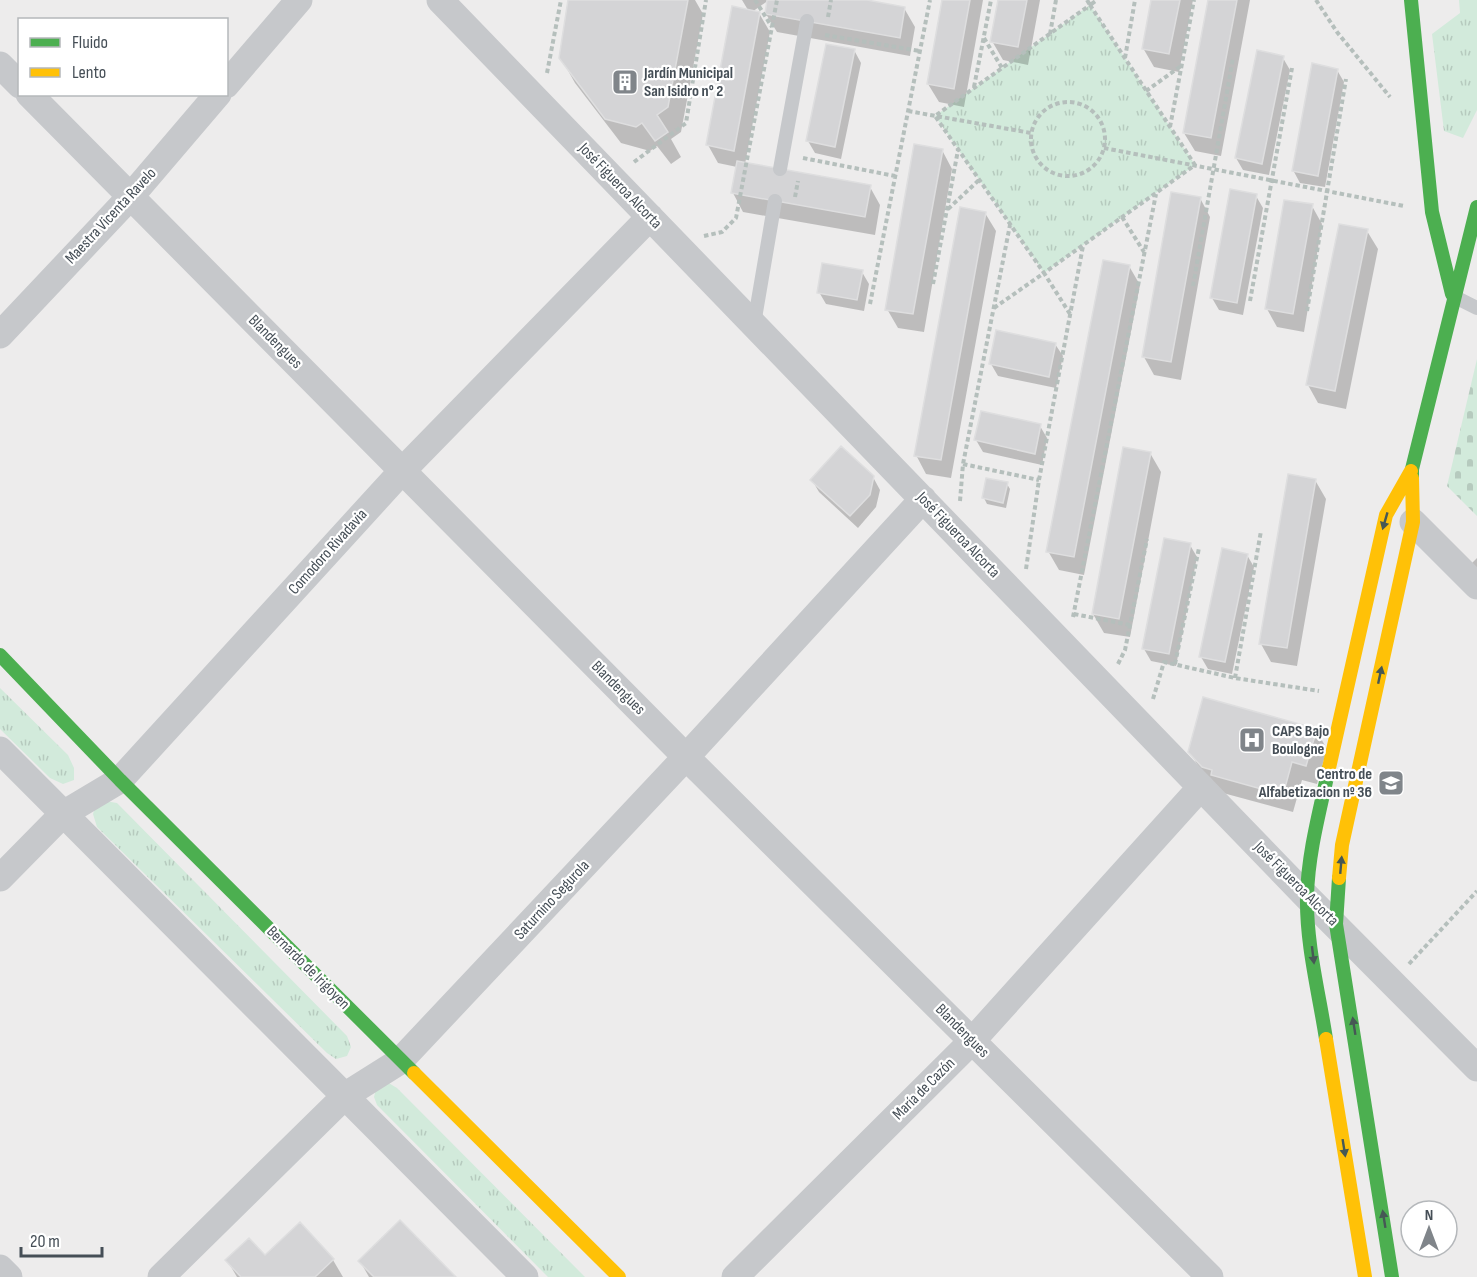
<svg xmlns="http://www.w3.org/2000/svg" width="1477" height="1277" font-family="'Sofia Sans Condensed',sans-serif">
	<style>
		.grass { fill: url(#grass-tufts) }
		.cemetery { fill: url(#cemetery-stones) }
		.shadow { fill: #0003 }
		.building { fill: #d4d4d6; stroke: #dededf; stroke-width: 1.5 }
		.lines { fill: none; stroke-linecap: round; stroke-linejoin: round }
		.path { stroke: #b5bfbc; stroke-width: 4; stroke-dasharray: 4.5 3; stroke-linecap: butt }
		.lane { stroke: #c6c8cb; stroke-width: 14 }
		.street { stroke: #c6c8cb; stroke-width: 27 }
		.fast { stroke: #4caf50; stroke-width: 14 }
		.slow { stroke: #ffc107; stroke-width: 14 }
		.oneway { fill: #465855 }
		.labels { text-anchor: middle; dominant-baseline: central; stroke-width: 4.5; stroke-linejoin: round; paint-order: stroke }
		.poi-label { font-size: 16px; font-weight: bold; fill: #454e56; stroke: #fff; text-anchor: start }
		.street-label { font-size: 16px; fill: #454e56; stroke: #fff }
	</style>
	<defs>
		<pattern id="grass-tufts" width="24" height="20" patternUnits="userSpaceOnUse" patternTransform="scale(1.5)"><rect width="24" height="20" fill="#d2eadb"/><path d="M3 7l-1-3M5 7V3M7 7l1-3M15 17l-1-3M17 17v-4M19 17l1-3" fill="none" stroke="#b6cabe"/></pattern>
		<pattern id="cemetery-stones" width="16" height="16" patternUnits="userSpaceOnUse" patternTransform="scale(1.5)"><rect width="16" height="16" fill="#d2eadb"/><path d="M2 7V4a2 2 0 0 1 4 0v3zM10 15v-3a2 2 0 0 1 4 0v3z" fill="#b6cabe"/></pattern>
	</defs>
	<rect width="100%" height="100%" fill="#edecec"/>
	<path class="grass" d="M1459,0h18v110l-14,28 -19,-7 -12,-97 28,-21z
		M1090,5l105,160 -151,108 -109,-157z
		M0,688l68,67 6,13v12l-11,4 -13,-6 -50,-49z
		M105,801l12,2 230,233 4,11 -4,9 -11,3 -9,-6 -230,-226 -4,-13 3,-10z
		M387,1082l10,6 188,189h-37l-171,-172 -3,-8 3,-12z"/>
	<path class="cemetery" d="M1477,359v157l-30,-30z"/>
	<path class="shadow" d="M569,0h126l8,14 -22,118 -10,7 10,18 -10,7 -14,-18 -7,5 -29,-8 -46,-60 -14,-25z
		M742,0h27l-17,12 7,1 11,19 -25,132 125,23 10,18 -5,30 -132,-23 -10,-19 4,-26 -19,-4 -10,-18 40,-135z
		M769,0h90l45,8 11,19 -5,29 -133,-24 -11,-18z
		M944,0h39l-19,107 -25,-5 -11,-18z
		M1000,0h40l-12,65 -25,-5 -11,-19z
		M1153,0h40l-14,72 -25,-5 -11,-19z
		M1210,0h40l-29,156 -26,-5 -11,-18z
		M854,50l7,13 -20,96 -26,-6 -7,-12z
		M1283,58l7,12 -21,105 -26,-5 -7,-12z
		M1337,70l7,12 -19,105 -25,-4 -7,-13z
		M942,150l10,19 -28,163 -26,-4 -11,-19z
		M1256,196l7,12 -20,107 -24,-5 -7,-12z
		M1200,198l10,19 -29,163 -27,-5 -10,-18z
		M1312,206l10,18 -18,108 -27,-5 -10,-18z
		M985,213l11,18 -45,247 -25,-4 -10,-19z
		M1367,231l11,18 -32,160 -28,-6 -10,-18z
		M1129,266l11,19 -56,290 -25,-5 -11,-19z
		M862,272l7,12 -5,27 -38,-7 -7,-12z
		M1055,344l8,12 -7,32 -58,-12 -7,-12z
		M1040,426l7,12 -5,27 -59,-13 -7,-12z
		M1150,453l11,19 -31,165 -26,-4 -11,-19z
		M873,477l7,13 -4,17 -18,21 -39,-36 -7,-12z
		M1315,480l11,19 -29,167 -26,-4 -10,-18z
		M1007,484l3,5 -4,19 -19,-4 -3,-6z
		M1190,545l7,12 -21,109 -25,-5 -7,-12z
		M1247,555l7,12 -22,107 -24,-5 -7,-12z
		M1477,558v19l-7,-12z
		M1316,730l11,19 -10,35 -15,-4 -9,32 -70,-19 -22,-22 -11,-19z
		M300,1224l33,36 10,17h-106l-10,-17 38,-3z
		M360,1261l94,16h-85z"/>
	<path class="building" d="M568,0h120l-20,107 -11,8 11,17 -13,9 -13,-18 -6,4 -31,-8 -46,-61z
		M767,0h100l38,7 -5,31 -135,-24z
		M942,0h28l-16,89 -27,-5z
		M998,0h29l-9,47 -28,-5z
		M1151,0h29l-11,54 -27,-5z
		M1208,0h29l-26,138 -28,-5z
		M732,6l28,6 -26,139 -28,-6z
		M826,44l29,5 -20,98 -29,-6z
		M1257,50l27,6 -22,108 -27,-6z
		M1312,63l26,6 -20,107 -26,-5z
		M914,144l29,5 -30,165 -28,-4z
		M737,161l134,24 -6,32 -134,-24z
		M1230,189l27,5 -20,109 -27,-5z
		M1171,192l30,5 -30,165 -29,-5z
		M1284,200l29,4 -20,110 -28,-5z
		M960,207l26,5 -45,248 -27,-4z
		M1339,224l29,5 -33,162 -29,-6z
		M1103,260l27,5 -56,292 -28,-5z
		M822,263l41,7 -6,30 -40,-7z
		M996,330l60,13 -7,34 -60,-13z
		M981,411l60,13 -6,30 -61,-14z
		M841,446l33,30 -4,19 -20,21 -40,-36z
		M1123,447l28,5 -32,167 -27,-5z
		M1288,474l28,5 -29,169 -28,-4z
		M986,478l22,4 -5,21 -21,-5z
		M1164,538l27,5 -22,111 -27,-5z
		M1222,548l26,6 -23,108 -26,-5z
		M1203,697l114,32 -11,37 -14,-4 -9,33 -72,-20 1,-5 -10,-3 -14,-15z
		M400,1220l56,57h-82l-16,-16z
		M300,1222l34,37 -19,18h-74l-16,-17 24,-22 16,17z"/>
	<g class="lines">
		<path class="path" d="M755,0l17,27
			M1087,0l3,5 7,-5
			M1316,0l21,32 53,65
			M1090,5l105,160 -151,108 -109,-157z
			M828,17l3,-17
			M1050,34l6,-34
			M825,35l95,16
			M984,38l18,30
			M1125,58l10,-58
			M547,73l14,-73
			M974,87l17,-87
			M1146,91l35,-25
			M1031 139a37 37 0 1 1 74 0a37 37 0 1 1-74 0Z
			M908,111l123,22
			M1170,127l24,-127
			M1104,148l300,58
			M803,158l92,18
			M634,162l52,-39 20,-123
			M795,197l3,-16
			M948,209l31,-29
			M1122,217l22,35
			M704,236l18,-4 14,-14 41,-218
			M933,284l25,-134
			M1193,286l40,-228
			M1250,301l42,-233
			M870,304l60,-304
			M994,308l50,-35 26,41
			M1307,311l39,-232
			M963,464l76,16
			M960,501l3,-37 47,-239
			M1026,569l13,-89 44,-234
			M1074,614l56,11
			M1073,617l83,-423
			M1118,664l7,-14 22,-111
			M1175,664l24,-116
			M1235,678l26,-147
			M1153,699l11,-37 71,16 84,13
			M1409,964l68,-73"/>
		<path class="lane" d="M780,169l27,-148
			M1453,296l24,12
			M754,324l21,-123"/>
		<path class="street" d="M440,0l867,897 170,171
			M0,65l20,20
			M226,85l73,-85
			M29,94l657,663 524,520
			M0,335l131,-139 87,-102
			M1413,522l64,64
			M0,750l525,527
			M0,878l63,-64 57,-34 282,-309 248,-254
			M0,1268l9,9
			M161,1277l185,-182 54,-34 286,-304 237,-258
			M735,1277l237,-236 229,-254"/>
		<path class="fast" d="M1411,0l21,212 20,82
			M1412,478v-9l65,-262
			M0,655l120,125 294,293
			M1339,878l-3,46 56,353
			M1326,1039c-7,-46 -20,-95 -19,-143 1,-43 13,-86 22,-128"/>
		<path class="slow" d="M1329,768l57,-253 25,-44
			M1339,878l3,-33 71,-323 -1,-44
			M1326,1039l39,238
			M414,1073l205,204"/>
	</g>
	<defs><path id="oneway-solid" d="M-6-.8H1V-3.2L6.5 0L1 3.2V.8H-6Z" transform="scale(1.5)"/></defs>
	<g class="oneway">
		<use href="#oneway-solid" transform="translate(1385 521) rotate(106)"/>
		<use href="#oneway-solid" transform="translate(1380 675) rotate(-78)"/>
		<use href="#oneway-solid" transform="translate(1341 865) rotate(-85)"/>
		<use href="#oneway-solid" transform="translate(1313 955) rotate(83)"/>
		<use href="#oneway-solid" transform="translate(1354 1026) rotate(-99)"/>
		<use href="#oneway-solid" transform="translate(1344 1148) rotate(81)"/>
		<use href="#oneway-solid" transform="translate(1384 1219) rotate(-99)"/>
	</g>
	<defs>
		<symbol id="building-square" viewBox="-11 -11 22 22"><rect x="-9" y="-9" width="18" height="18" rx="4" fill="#80858a" stroke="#fff"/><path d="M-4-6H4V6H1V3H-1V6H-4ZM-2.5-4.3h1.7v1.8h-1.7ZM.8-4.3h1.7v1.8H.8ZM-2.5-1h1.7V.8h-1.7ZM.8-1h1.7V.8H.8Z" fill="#fff"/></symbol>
		<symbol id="hospital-square" viewBox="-11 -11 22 22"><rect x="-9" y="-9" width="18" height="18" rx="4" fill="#80858a" stroke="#fff"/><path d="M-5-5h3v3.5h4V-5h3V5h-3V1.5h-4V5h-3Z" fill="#fff"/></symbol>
		<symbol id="school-square" viewBox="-11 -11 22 22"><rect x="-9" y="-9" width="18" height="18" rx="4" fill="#80858a" stroke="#fff"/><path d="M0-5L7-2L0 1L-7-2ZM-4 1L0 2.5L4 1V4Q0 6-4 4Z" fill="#fff"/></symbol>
	</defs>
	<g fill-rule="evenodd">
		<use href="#building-square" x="610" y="67" width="30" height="30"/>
		<use href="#hospital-square" x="1237" y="725" width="30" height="30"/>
		<use href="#school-square" x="1376" y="768" width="30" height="30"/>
	</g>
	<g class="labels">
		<g class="poi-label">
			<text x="644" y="73">Jardín Municipal<tspan x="644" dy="18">San Isidro n° 2</tspan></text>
			<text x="1272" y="731">CAPS Bajo<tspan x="1272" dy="18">Boulogne</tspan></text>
			<text x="1372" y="774" text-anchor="end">Centro de<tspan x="1372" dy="18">Alfabetizacion nº 36</tspan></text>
		</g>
		<g class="street-label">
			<text transform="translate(620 186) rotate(46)">José Figueroa Alcorta</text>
			<text transform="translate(111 216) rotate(-47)">Maestra Vicenta Ravelo</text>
			<text transform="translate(275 342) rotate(45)">Blandengues</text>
			<text transform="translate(958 535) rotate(46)">José Figueroa Alcorta</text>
			<text transform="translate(328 552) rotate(-48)">Comodoro Rivadavia</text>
			<text transform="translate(618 688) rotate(45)">Blandengues</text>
			<text transform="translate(1296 884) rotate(45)">José Figueroa Alcorta</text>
			<text transform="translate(552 900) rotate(-47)">Saturnino Segurola</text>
			<text transform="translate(308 968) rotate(45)">Bernardo de Irigoyen</text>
			<text transform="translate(962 1031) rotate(45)">Blandengues</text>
			<text transform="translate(924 1089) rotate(-45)">María de Cazón</text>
		</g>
	</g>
	<rect x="18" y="18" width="210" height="78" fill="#ffffff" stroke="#b5b8bb" stroke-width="1.5"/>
	<rect x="30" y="38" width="30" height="9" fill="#4caf50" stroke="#b5b8bb" stroke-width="1.5"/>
	<text x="72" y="48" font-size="18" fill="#454e56">Fluido</text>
	<rect x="30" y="68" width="30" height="9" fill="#ffc107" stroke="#b5b8bb" stroke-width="1.5"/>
	<text x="72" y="78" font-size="18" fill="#454e56">Lento</text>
	<g transform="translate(1429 1229)"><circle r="28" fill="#ffffff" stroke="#b5b8bb" stroke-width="1.5"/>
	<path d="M0-4.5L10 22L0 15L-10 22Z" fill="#80858a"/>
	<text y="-9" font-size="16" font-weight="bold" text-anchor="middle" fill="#454e56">N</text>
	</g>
	<path d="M21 1247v9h81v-9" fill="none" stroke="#454e56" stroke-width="3"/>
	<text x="30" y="1247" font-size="18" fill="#454e56" stroke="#ffffff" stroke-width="4.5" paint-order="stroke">20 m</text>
</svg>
